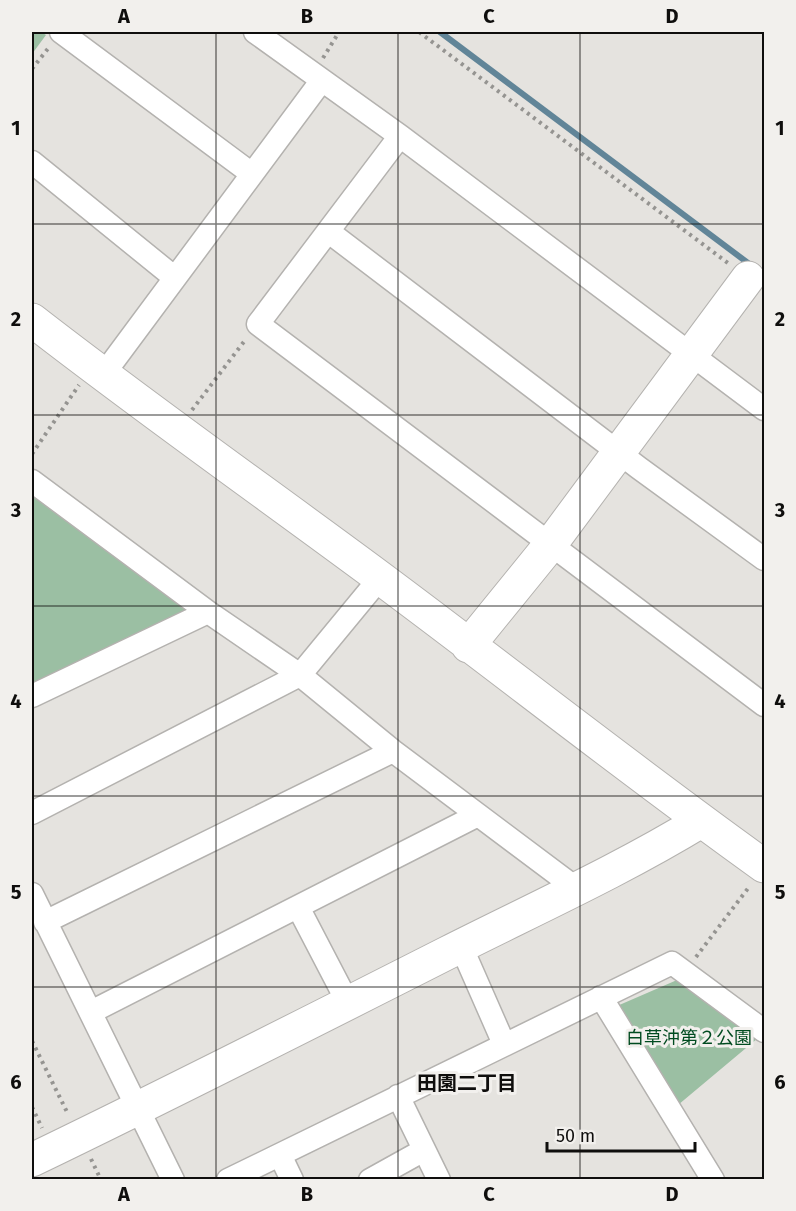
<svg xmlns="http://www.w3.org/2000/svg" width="796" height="1211" font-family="'Fira Sans','Noto Sans JP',sans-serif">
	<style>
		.green { fill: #9bbfa3 }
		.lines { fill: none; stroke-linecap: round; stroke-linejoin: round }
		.stream { stroke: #618598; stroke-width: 6 }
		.street-casing { stroke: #b4b2af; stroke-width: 25 }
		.secondary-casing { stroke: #b4b2af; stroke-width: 35 }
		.path { stroke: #959491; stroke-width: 4; stroke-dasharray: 3 4.5; stroke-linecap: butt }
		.street { stroke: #fff; stroke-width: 22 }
		.secondary { stroke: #fff; stroke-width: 33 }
		.grid { fill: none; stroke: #0f0e0d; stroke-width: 1.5; stroke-opacity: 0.55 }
		.labels { text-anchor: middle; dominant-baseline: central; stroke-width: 6; stroke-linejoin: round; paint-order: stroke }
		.park-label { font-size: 18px; fill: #004b20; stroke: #f2f0ed }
		.neighbourhood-label { font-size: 20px; font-weight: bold; fill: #0f0e0d; stroke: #f2f0ed }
		.neatline { fill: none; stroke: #0f0e0d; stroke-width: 2 }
		.grid-label { font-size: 20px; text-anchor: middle; font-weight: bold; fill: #0f0e0d }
	</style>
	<rect width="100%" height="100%" fill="#e5e3df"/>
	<path class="green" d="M32,32h9l5,3 -14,19z
		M32,491l165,119 -165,79z
		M684,977l74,61 -80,67 -61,-99z"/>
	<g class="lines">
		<path class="stream" d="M440,32l324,243"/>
		<defs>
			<path id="street" d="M61,32l191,142
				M255,32l145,104 364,273
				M400,136l-142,188 506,381
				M32,162l143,116
				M329,232l310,236 125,91
				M103,375l219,-295
				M32,481l176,131 92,63 93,76 184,138
				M32,696l176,-84
				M32,813l268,-138 80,-97
				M32,894l141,286
				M298,907l50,96
				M45,922l348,-171
				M461,946l43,98
				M601,997l112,183
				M91,1012l387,-197
				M398,1096l41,84
				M280,1155l12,25
				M228,1180l444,-217 92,68
				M370,1180l54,-30"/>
			<path id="secondary" d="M32,320c113,88 231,171 347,257 129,96 255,196 385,289
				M468,646l82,-101 198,-267
				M32,1160c139,-67 277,-137 415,-207 85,-43 172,-82 254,-132"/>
		</defs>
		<use href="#street" class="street-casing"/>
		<use href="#secondary" class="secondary-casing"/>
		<path class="path" d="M419,32l309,231
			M323,58l16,-26
			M32,69l18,-23
			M192,410l54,-71
			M32,454l47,-69
			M696,957l53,-70
			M32,1041l36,73
			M32,1107l10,21
			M91,1159l10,21"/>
		<use href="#street" class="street"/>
		<use href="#secondary" class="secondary"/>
	</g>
	<path class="grid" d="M216,32v1148M398,32v1148M580,32v1148M32,224h732M32,415h732M32,606h732M32,796h732M32,987h732"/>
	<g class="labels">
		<g class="park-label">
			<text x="689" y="1038">白草沖第２公園</text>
		</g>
		<g class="neighbourhood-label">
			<text x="467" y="1083">田園二丁目</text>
		</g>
	</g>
	<rect width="796" height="1211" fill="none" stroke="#f2f0ed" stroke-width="66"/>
	<path d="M547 1142v9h148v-9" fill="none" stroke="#0f0e0d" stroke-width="3"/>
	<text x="556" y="1142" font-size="18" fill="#0f0e0d" stroke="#f2f0ed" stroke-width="4.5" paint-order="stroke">50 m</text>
	<rect x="33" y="33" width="730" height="1145" class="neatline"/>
	<g class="grid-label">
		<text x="124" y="23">A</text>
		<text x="307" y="23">B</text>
		<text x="489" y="23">C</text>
		<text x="672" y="23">D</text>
		<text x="16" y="135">1</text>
		<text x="780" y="135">1</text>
		<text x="16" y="326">2</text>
		<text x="780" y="326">2</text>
		<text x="16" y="517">3</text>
		<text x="780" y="517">3</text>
		<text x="16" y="708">4</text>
		<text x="780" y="708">4</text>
		<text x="16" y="899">5</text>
		<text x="780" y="899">5</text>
		<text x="16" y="1089">6</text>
		<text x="780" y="1089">6</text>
		<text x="124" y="1201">A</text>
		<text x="307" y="1201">B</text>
		<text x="489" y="1201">C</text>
		<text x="672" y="1201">D</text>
	</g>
</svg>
